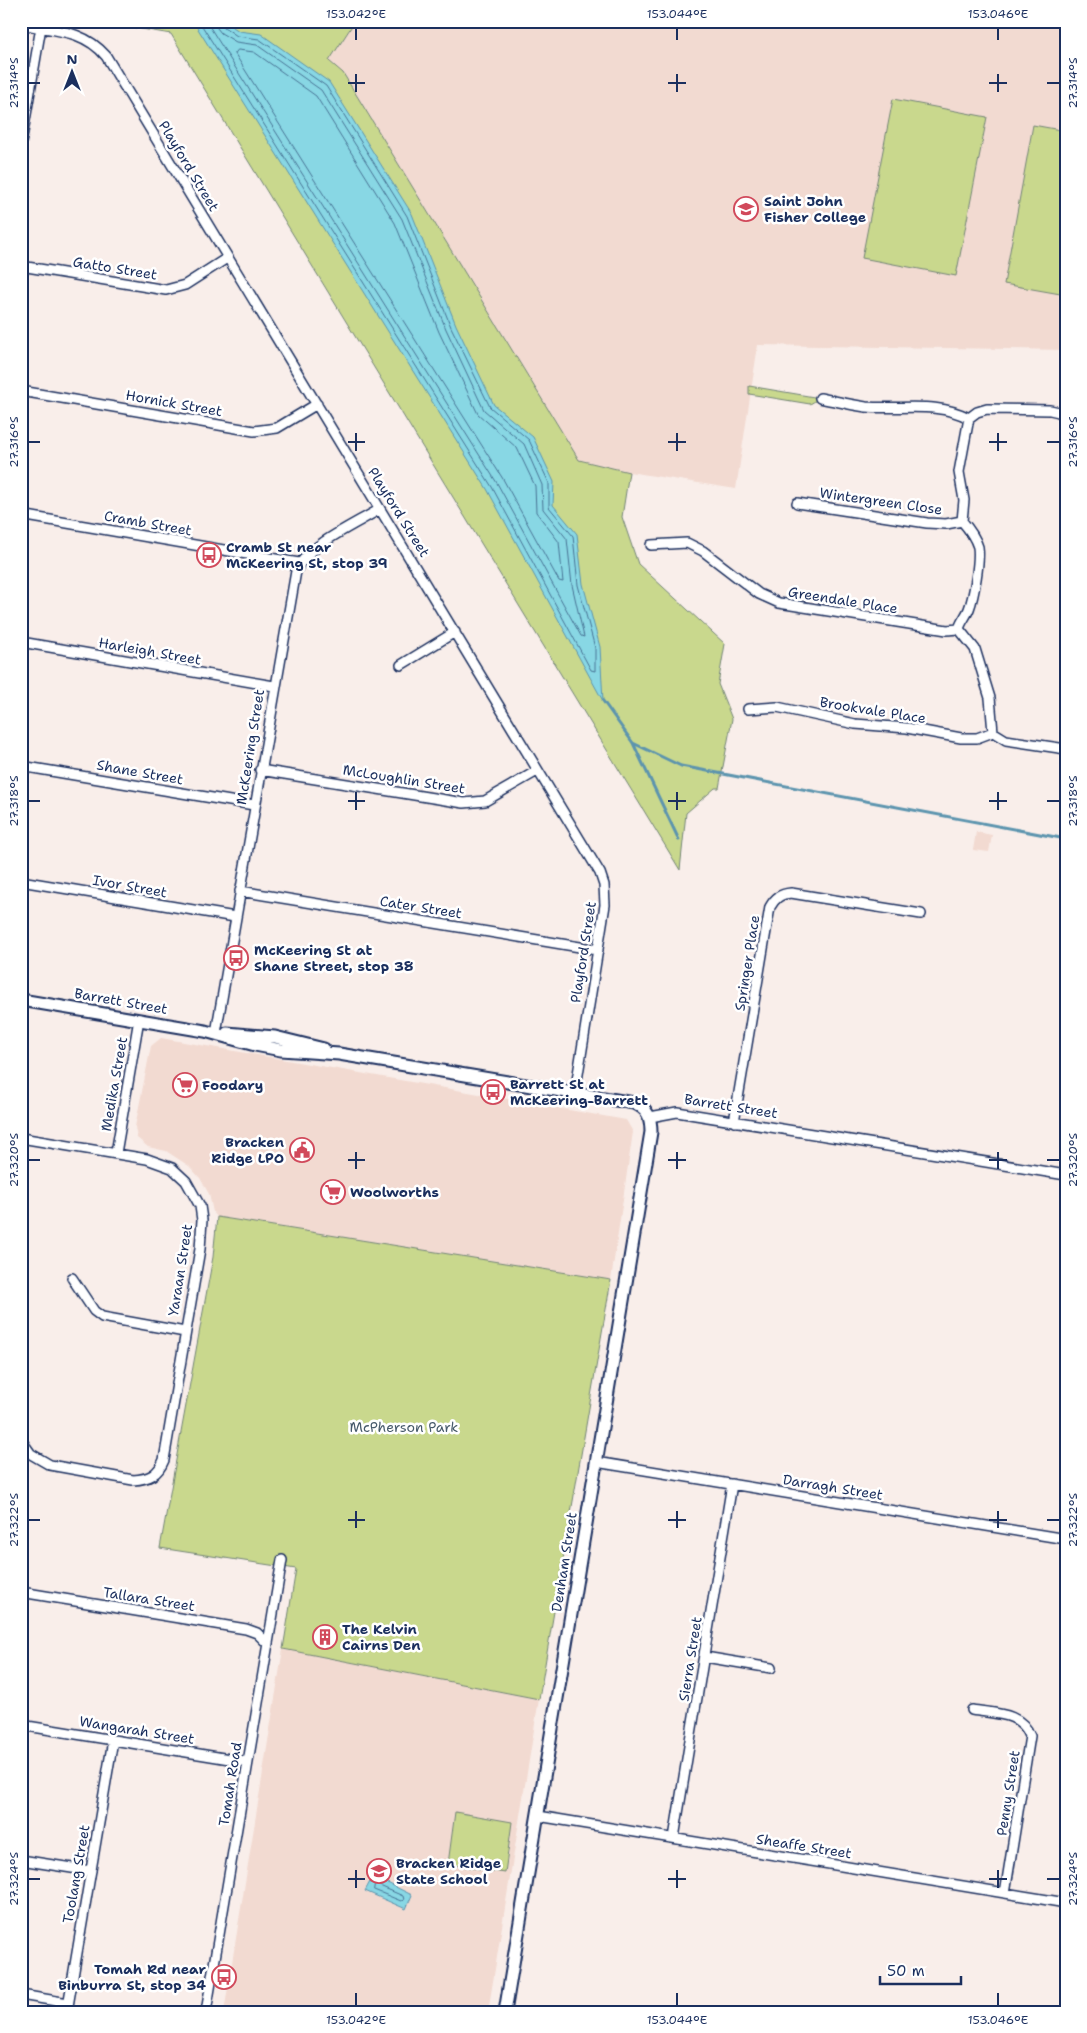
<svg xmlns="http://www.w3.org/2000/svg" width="1087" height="2033" font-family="'Shantell Sans',sans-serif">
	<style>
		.built { fill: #f2dad1 }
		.green { fill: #c9d88d; stroke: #728476 }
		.water { fill: #88d7e4; stroke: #5c94ae }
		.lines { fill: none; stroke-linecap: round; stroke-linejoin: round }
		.shore { stroke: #477294; stroke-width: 1 }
		.stream { stroke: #5c94ae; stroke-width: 3 }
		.minor-casing { stroke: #1b2f5e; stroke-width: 12 }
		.tertiary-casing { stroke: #1b2f5e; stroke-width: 15 }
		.minor { stroke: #fff; stroke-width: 9 }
		.tertiary { stroke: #fff; stroke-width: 11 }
		.ticks { fill: none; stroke: #1b2f5e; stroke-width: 2 }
		.labels { text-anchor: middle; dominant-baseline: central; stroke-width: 5; stroke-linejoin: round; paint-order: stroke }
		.street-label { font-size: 14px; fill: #1b2f5e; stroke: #fff }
		.poi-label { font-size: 14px; font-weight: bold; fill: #1b2f5e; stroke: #fff; text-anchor: start }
		.park-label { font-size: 14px; fill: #46596a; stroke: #fff }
		.neatline { fill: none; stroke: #1b2f5e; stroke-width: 2 }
		.ticks-label { font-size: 12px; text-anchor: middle; fill: #1b2f5e }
	</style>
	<rect width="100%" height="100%" fill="#f9eeea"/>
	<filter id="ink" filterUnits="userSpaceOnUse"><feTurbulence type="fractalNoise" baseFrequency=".02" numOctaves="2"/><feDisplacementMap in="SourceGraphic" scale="10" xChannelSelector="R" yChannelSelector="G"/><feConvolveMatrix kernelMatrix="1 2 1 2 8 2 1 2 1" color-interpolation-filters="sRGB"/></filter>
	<g filter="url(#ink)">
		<path class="built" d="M355,21h711v329l-308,-5 -22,144 -107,-17 -50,-12 -236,-387 -14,-12z
			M976,832l16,3 -3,17 -16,-2z
			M161,1038l465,82 7,12 -22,148 -394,-63 -4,-5 -4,-18 -9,-16 -11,-12 -23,-15 -18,-4 -11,-9 -2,-11 16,-81z
			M283,1649l256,50 -51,313h-264z"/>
		<path class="green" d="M95,21h260l-26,40 14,12 236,387 50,12 -7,45 16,47 87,80 -7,40 14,35 -13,69h-4l-29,25 -6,57 -509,-836z
			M893,99l94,18 -31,159 -94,-18z
			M1033,125l33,6v164l-62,-11z
			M749,386l71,12 -10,6 -61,-10z
			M217,1217l394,63 -72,419 -256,-50 13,-80 -136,-21 53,-291z
			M455,1812l57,10 -7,51 -57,-9z"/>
		<path class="water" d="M193,21h31l15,10 22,3 68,48 83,132 44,111 38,80 39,32 21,45 -1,23 24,29 6,50 17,63 3,54 -116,-212z
			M373,1876l39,19 -6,14 -41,-18z"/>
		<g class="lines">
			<path class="shore" d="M199,21l293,466 99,183 4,1v-23l-17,-63 -5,-49 -24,-29v-24l-20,-43 -39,-33 -39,-80 -44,-111 -81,-130 -67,-47 -22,-3 -13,-9 -2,-6
				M206,21l291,462 84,153 3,1 -12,-52 -5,-46 -24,-30 -1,-24 -18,-41 -40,-34 -38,-81 -44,-110 -81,-129 -64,-45 -21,-3 -15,-9 -4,-5 -2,-7
				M238,50l16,2 62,44 79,127 44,109 39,82 39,34 18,38 1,26 23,30 4,40 -4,-1 -56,-102 -268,-425z
				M375,1884l28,12 1,4 -3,1 -27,-11z"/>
			<path class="stream" d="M603,701l30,42 46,97
				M633,743l48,23 385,73"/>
			<defs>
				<path id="minor" d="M21,24c33,7 62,5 85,32l494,817 4,12 1,20 -30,188
					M21,144l21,-123
					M21,266l145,24 19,-5 42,-27
					M21,391l233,40 23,-3 40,-24
					M820,398c15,3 31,7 46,9 35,3 71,-6 103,11
					M1066,418l-7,-6 -9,-2 -63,-1 -10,3 -8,6 -10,54 5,28 -2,21c7,8 13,16 16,26 2,14 -4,49 -9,62 -3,8 -8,12 -10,20l16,20 15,49 3,34 13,8 60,9
					M797,503l130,20 19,1 16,-3
					M21,515l278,48
					M651,545l36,-2 16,8 56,43 20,9 168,27 12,-1
					M21,642l253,44
					M401,665l54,-33
					M748,709l29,-2 78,17 52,4 54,10h16l16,-6
					M21,766l233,39
					M260,770l204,33 21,-2 52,-30
					M21,881l214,36
					M240,891l358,59
					M216,1033l80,-462c10,-25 60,-47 84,-62
					M650,1117l27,-5 389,63
					M734,1122l36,-215c5,-9 10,-13 21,-14l130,21
					M21,1138l126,21 25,9 14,13 14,25 2,14 -2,29 -36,211c-6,15 -15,19 -31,20l-83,-15 -19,-11 -10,-14
					M116,1153l23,-134
					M72,1278l22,33 8,6 83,15
					M596,1462l470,77
					M21,1592l225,37 11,4 11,11
					M705,1657l66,11
					M972,1710c23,4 49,2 58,26l-25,157
					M21,1725l227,37
					M538,1816l528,87
					M674,1838l58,-354
					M21,1860l70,11
					M21,1995l47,8
					M67,2012l46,-272
					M206,2012l76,-452"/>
				<path id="tertiary" d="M21,1000l184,31 50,14 26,5 58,4 295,49c14,5 17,15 17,29l-146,880
					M227,1033l48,4 49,12"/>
			</defs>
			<use href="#minor" class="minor-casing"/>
			<use href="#tertiary" class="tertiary-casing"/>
			<use href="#minor" class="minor"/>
			<use href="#tertiary" class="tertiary"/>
		</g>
	</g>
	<path class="ticks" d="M356,28v12M677,28v12M998,28v12M356,74v18M677,74v18M998,74v18M28,83h12M348,83h17M668,83h18M989,83h18M1047,83h13M356,433v18M677,433v18M998,433v18M28,442h12M348,442h17M668,442h18M989,442h18M1047,442h13M356,792v18M677,792v18M998,792v18M28,801h12M348,801h17M668,801h18M989,801h18M1047,801h13M356,1152v17M677,1152v17M998,1152v17M28,1160h12M348,1160h17M668,1160h18M989,1160h18M1047,1160h13M356,1511v17M677,1511v17M998,1511v17M28,1520h12M348,1520h17M668,1520h18M989,1520h18M1047,1520h13M356,1870v18M677,1870v18M998,1870v18M28,1879h12M348,1879h17M668,1879h18M989,1879h18M1047,1879h13M356,1993v13M677,1993v13M998,1993v13"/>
	<defs>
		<symbol id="school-ring" viewBox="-11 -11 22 22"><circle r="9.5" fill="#fff" stroke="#d1495b" stroke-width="1.5"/><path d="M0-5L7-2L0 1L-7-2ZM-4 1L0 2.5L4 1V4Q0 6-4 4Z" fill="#d1495b"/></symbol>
		<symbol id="bus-ring" viewBox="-11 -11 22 22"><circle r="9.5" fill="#fff" stroke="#d1495b" stroke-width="1.5"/><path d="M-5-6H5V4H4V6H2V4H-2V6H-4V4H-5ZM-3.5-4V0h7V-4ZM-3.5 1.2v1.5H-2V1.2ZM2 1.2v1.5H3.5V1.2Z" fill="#d1495b"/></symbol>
		<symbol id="supermarket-ring" viewBox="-11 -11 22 22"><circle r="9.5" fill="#fff" stroke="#d1495b" stroke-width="1.5"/><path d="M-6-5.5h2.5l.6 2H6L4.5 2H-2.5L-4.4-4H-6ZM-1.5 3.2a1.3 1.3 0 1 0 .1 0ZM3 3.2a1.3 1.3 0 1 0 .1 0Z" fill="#d1495b"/></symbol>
		<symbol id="civic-ring" viewBox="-11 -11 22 22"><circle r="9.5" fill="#fff" stroke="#d1495b" stroke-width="1.5"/><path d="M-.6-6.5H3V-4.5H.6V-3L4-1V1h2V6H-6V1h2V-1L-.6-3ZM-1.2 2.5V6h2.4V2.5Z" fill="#d1495b"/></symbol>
		<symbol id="building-ring" viewBox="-11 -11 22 22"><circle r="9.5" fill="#fff" stroke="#d1495b" stroke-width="1.5"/><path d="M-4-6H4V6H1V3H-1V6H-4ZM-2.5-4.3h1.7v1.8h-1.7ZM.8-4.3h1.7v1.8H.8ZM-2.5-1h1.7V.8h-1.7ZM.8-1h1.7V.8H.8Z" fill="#d1495b"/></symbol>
	</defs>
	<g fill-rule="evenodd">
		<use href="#school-ring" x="732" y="195" width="28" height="28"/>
		<use href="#bus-ring" x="195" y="541" width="28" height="28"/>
		<use href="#bus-ring" x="222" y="944" width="28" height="28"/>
		<use href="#supermarket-ring" x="171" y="1071" width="28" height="28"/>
		<use href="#bus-ring" x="479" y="1078" width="28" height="28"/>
		<use href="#civic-ring" x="288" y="1136" width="28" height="28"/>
		<use href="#supermarket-ring" x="319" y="1178" width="28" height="28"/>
		<use href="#building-ring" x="311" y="1623" width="28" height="28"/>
		<use href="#school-ring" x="365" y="1857" width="28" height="28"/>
		<use href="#bus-ring" x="210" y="1963" width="28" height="28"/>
	</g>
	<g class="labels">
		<g class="street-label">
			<text transform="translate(189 166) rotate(59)">Playford Street</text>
			<text transform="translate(115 268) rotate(9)">Gatto Street</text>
			<text transform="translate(174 403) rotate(10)">Hornick Street</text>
			<text transform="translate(881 501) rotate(8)">Wintergreen Close</text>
			<text transform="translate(399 512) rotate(58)">Playford Street</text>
			<text transform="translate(148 523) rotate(10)">Cramb Street</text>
			<text transform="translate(843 600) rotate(9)">Greendale Place</text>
			<text transform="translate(150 651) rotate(10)">Harleigh Street</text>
			<text transform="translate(873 710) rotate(9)">Brookvale Place</text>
			<text transform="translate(250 747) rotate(-81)">McKeering Street</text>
			<text transform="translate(140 772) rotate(10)">Shane Street</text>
			<text transform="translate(404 779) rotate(9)">McLoughlin Street</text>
			<text transform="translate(130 886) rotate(10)">Ivor Street</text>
			<text transform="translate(421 907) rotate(9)">Cater Street</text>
			<text transform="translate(583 952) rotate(-81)">Playford Street</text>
			<text transform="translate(747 963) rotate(-81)">Springer Place</text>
			<text transform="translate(121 1001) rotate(10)">Barrett Street</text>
			<text transform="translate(114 1084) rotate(-80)">Medika Street</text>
			<text transform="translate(731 1106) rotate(9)">Barrett Street</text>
			<text transform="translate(180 1270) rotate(-81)">Yaraan Street</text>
			<text transform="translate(833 1487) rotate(9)">Darragh Street</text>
			<text transform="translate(564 1562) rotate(-81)">Denham Street</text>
			<text transform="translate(149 1599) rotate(9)">Tallara Street</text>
			<text transform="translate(690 1659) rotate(-81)">Sierra Street</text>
			<text transform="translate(137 1730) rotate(9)">Wangarah Street</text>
			<text transform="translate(230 1784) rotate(-81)">Tomah Road</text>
			<text transform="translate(1008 1793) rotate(-81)">Penny Street</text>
			<text transform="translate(804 1846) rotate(9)">Sheaffe Street</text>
			<text transform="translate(76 1874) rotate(-80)">Toolang Street</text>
		</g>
		<g class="poi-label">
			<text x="764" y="201">Saint John<tspan x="764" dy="16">Fisher College</tspan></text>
			<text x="226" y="547">Cramb St near<tspan x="226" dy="16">McKeering St, stop 39</tspan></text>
			<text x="254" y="950">McKeering St at<tspan x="254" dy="16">Shane Street, stop 38</tspan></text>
			<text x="510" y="1084">Barrett St at<tspan x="510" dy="16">McKeering-Barrett</tspan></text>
			<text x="202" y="1085">Foodary</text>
			<text x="284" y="1142" text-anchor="end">Bracken<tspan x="284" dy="16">Ridge LPO</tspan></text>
			<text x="350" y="1192">Woolworths</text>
			<text x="342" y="1629">The Kelvin<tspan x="342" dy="16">Cairns Den</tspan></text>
			<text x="396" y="1863">Bracken Ridge<tspan x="396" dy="16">State School</tspan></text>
			<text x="206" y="1969" text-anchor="end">Tomah Rd near<tspan x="206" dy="16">Binburra St, stop 34</tspan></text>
		</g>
		<g class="park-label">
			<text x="404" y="1427">McPherson Park</text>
		</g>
	</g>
	<rect width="1087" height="2033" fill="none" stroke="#fff" stroke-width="55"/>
	<g transform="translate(72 72)" stroke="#ffffff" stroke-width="4" paint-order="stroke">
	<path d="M0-4L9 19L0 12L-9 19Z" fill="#1b2f5e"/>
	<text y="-8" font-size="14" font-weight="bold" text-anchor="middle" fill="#1b2f5e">N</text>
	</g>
	<path d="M880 1976v8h81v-8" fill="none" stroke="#1b2f5e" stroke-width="2.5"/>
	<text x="887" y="1976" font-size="15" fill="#1b2f5e" stroke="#ffffff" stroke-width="4" paint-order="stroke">50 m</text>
	<rect x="28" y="28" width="1032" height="1978" class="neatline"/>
	<g class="ticks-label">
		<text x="356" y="18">153.042°E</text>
		<text x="677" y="18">153.044°E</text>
		<text x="998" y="18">153.046°E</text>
		<text transform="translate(14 83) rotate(-90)" y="4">27.314°S</text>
		<text transform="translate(1073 83) rotate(-90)" y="4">27.314°S</text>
		<text transform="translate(14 442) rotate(-90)" y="4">27.316°S</text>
		<text transform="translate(1073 442) rotate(-90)" y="4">27.316°S</text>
		<text transform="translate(14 801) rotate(-90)" y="4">27.318°S</text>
		<text transform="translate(1073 801) rotate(-90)" y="4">27.318°S</text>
		<text transform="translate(14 1160) rotate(-90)" y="4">27.320°S</text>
		<text transform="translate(1073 1160) rotate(-90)" y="4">27.320°S</text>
		<text transform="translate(14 1520) rotate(-90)" y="4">27.322°S</text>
		<text transform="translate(1073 1520) rotate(-90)" y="4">27.322°S</text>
		<text transform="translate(14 1879) rotate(-90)" y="4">27.324°S</text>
		<text transform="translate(1073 1879) rotate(-90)" y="4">27.324°S</text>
		<text x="356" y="2024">153.042°E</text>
		<text x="677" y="2024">153.044°E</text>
		<text x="998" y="2024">153.046°E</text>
	</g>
</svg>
